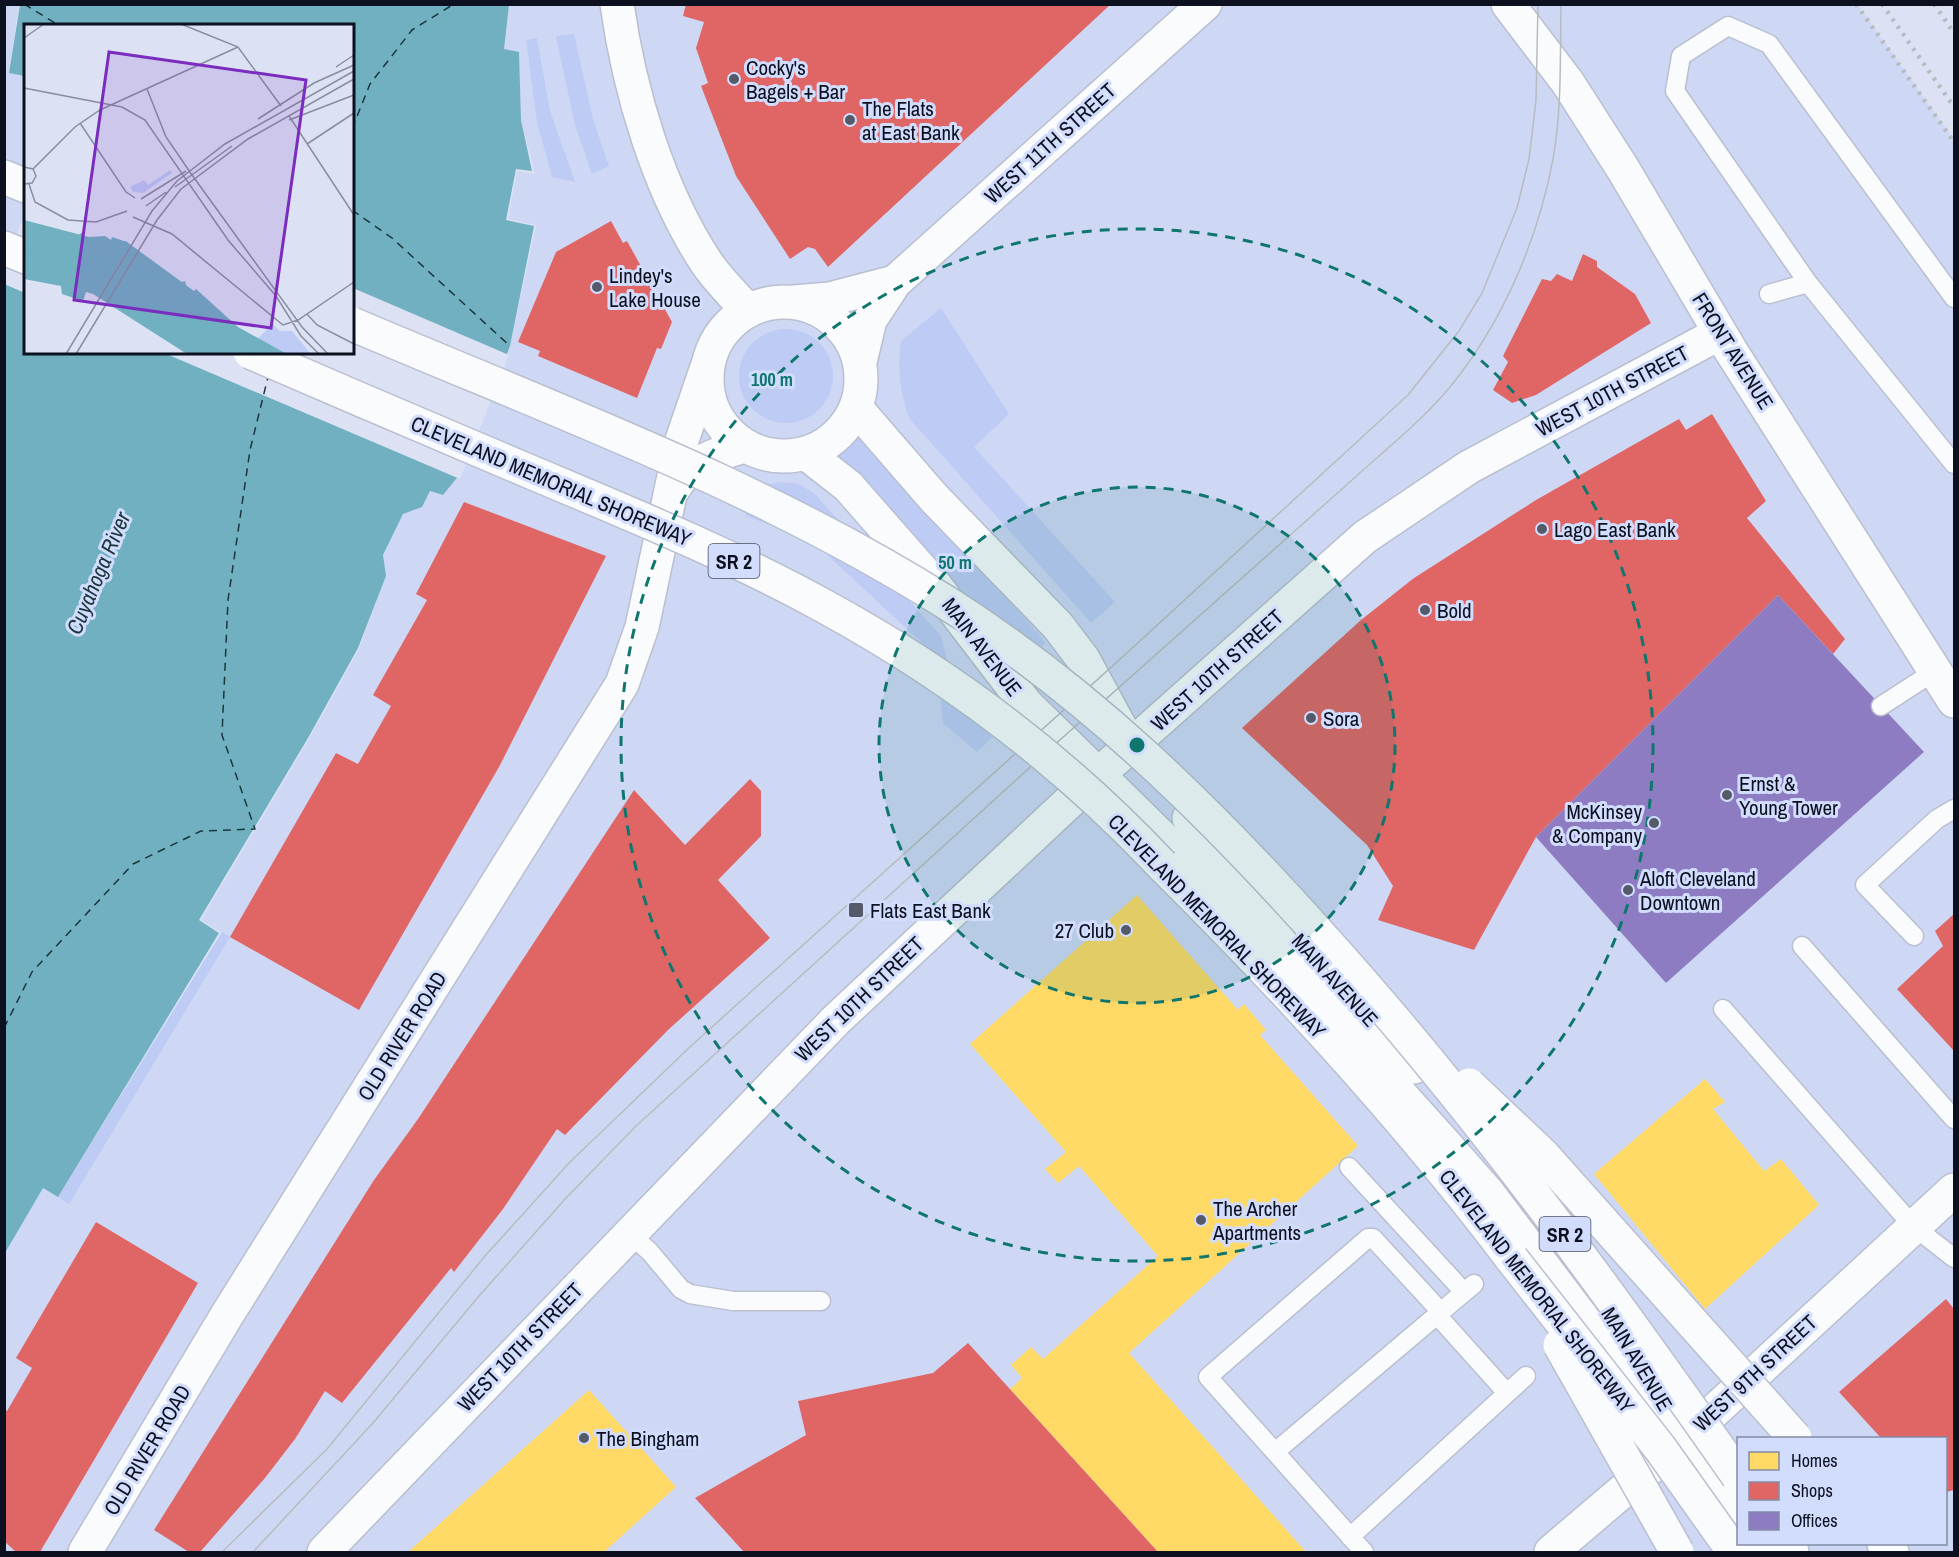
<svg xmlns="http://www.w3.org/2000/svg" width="1959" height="1557" font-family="'Archivo Narrow',sans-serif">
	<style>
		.built { fill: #ced8f5; fill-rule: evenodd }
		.green { fill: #bdcbf5 }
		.water { fill: #70b0c0 }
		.pier { fill: #dce2f4 }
		.homes { fill: #ffd966 }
		.shops { fill: #e06666 }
		.offices { fill: #8e7cc3 }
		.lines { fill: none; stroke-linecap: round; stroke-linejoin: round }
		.ferry { stroke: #1b373d; stroke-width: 1.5; stroke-dasharray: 8 6; stroke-linecap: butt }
		.lane-casing { stroke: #babfcf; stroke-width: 21 }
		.street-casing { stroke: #babfcf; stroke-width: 36 }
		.secondary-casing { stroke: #babfcf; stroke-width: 36 }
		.highway-casing { stroke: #babfcf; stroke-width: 36 }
		.lane { stroke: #fafbfd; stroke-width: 18 }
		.street { stroke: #fafbfd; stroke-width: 33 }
		.secondary { stroke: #fafbfd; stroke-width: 33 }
		.highway { stroke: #fafbfd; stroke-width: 33 }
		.tram { stroke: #b9bbbf; stroke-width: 1.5 }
		.rail { stroke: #b9bbbf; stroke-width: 4.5; stroke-dasharray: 3 6; stroke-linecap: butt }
		.highway-bridge-casing { stroke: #babfcf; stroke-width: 36; stroke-linecap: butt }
		.highway-bridge { stroke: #fafbfd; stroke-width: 33 }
		.ring { fill: none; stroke: #0f766e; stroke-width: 3; stroke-dasharray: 10 8 }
		.poi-dot { fill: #555a6a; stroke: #d2ddfe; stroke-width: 2 }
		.labels { text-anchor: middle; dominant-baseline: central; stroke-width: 6; stroke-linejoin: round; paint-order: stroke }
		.shield { fill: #d2ddfe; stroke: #484e62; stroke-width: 1.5 }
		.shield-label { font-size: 20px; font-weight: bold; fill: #0d111f }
		.poi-label { font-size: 21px; fill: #0d111f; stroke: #d2ddfe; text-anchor: start }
		.street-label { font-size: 21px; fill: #0d111f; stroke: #d2ddfe }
		.water-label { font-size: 22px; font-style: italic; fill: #1b373d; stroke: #d2ddfe }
		.inset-river { fill: none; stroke: #70b0c0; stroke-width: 3 }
		.inset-road { fill: none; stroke: #898e9f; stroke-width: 1.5 }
		.view { fill: #7b2cbf; fill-opacity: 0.15; stroke: #7b2cbf; stroke-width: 3 }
		.inset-edge { fill: none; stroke: #0d111f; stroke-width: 3 }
		.centre { fill: #0f766e; stroke: #d2ddfe; stroke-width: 3 }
		.ring-label { font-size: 18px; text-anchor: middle; font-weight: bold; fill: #0f766e; stroke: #d2ddfe; stroke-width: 6; stroke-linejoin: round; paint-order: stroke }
	</style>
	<rect width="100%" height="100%" fill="#dce2f4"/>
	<path class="built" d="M5,5h14l-10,67 16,4v140l-20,55z
		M509,5h1349l96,135v1412h-1949v-299l38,-65 15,9 164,-264 -21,-13 108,-181 50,-90 26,-71 -2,-23 20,-41 19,-7 88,-161 26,-121 -28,-6 9,-48 18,3 -14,-54 -2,-68 -15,-2zM1738,1438h208v106h-208z"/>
	<path class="green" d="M574,34l19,85 16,47 -17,8 -17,-49 -19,-89z
		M537,38l13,73 25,71 -23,-5 -15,-55 -11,-82z
		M941,308l68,106 -35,33 141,155 -24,21 -182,-205c-9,-27 -12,-48 -8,-77z
		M739 376a47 47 0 1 1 94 0a47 47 0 1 1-94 0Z
		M866,430l38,51 142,162 -22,19 -187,-204z
		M781,482l18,2 16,10 126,142 16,61 6,9 31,30 -17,16 -34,-29 -7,-67 -127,-118 -64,-22 11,-29z
		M222,932l8,5 -161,267 -11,-7z"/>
	<path class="water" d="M20,5h489l-5,44 15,3 2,68 11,51 -16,-2 -10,51 28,6 -24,120 -50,128 -17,21 -13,-4 -8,16 -19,7 -20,41 3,21 -28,72 -50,90 -109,182 20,13 -161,264 -15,-9 -38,65 -1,-982 21,-55 1,136h326v-326h-326l-1,50 -16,-3z"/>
	<path class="pier" d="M26,213l-1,80 -21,-9v-22z
		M353,288l156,67 -49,124 -296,-126 188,-1z"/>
	<path class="homes" d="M1137,895l101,115 6,-6 22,26 -6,5 98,111 -229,207 177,199h-148l-148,-163 12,-11 -11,-13 20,-18 12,12 115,-103 -79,-90 -21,17 -13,-14 21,-17 -96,-108z
		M1705,1079l20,23 -12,7 51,62 17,-12 38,46 -114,104 -111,-135z
		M589,1390l87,97 -72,65h-196z"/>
	<path class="shops" d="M686,4h425l-283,263 -13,-18 -7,-2 -18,12 -54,-83 -35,-90 7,-3 -12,-35 8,-26 -21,-6z
		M611,221l12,22 4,-2 45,81 -11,27 -4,-1 -20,50 -99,-42 2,-5 -22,-9 38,-90z
		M1583,254l14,7v6l38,27 16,29 -115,72 -24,8 -19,-13 15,-28 -5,-6 39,-77 9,2 6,-7 15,7z
		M1712,414l54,87 -19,17 98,121 -12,15 -55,-59 -242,242 -62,113 -96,-30 15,-34 -26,-41 -125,-117 119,-108 53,-42 122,-78 143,-81 7,11z
		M464,502l142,54 -107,211 -140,243 -129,-73 106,-184 22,11 33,-58 -18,-11 54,-95 -11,-6z
		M750,779l11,12v45l-43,44 52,58 -102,92 -103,105 -8,-6 -54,80 -49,63 -3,-4 -109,135 -17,-12 -30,48 -30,39 -65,74h-11l-35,-22 220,-350 44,-61 216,-329 51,55z
		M1954,914v137l-57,-62 46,-43 -8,-15z
		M96,1222l102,61 -158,269h-24l-12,-11v-132l3,2 25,-43 -16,-10z
		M1946,1299l8,10v181l-8,2v-54h-65l-42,-46z
		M968,1343l190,209h-414l-49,-54 111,-63 -8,-34 135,-28z"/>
	<path class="offices" d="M1778,595l146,157 -258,231 -130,-146z"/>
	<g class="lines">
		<path class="ferry" d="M24,4l36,22
			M352,129l18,-45 42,-54 42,-26
			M352,210l40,28 118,108
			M4,1028l28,-56 101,-108 68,-33 54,-2 -33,-94 6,-135 22,-150 18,-73"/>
		<defs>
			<path id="lane" d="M1769,294l39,-11
				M1954,298l-185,-254 -41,-18 -47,30 -6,35 133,192 146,181
				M1881,706l54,-35
				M1914,936l-49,-51 72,-66 17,-10
				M1802,946l152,173
				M1723,1009l190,217 41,32
				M1349,1167l115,125
				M629,1233l21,19 31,37 9,5 43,7h88
				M1437,1315l37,-31
				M1275,1452l162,-137 70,78
				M1350,1537l176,-161
				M1364,1552l-156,-175 160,-139h5l68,74"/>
			<path id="street" d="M617,4c12,86 41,185 89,258 11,17 28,33 42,49
				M1508,4l60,79 55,86 108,182 223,350
				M707 379a77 77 0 1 1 154 0a77 77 0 1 1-154 0Z
				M794,302l36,-3 65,-17
				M860,362l10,-42 25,-38 310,-278
				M856,408l78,90 124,128 25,33 44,81
				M807,454l41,32 86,98 92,120 195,191 224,249 43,49 105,139 48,58
				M674,488c16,-27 43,-34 71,-42
				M1189,818l225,249
				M1634,1351l50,88
				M85,1552l142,-237 395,-631 20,-57 39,-184 26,-76
				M324,1552l512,-532 263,-246 266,-237 104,-70 251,-134"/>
			<path id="secondary" d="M1684,1439l54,77
				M1758,1544l6,8
				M1551,1552l133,-113 270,-249"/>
			<path id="highway" d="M4,177l22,9
				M4,248l22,9
				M1162,865c123,122 245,255 350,394
				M1786,1544l6,8
				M1884,1544l8,8"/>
		</defs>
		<use href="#lane" class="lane-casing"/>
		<use href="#street" class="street-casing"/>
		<use href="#secondary" class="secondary-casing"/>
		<use href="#highway" class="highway-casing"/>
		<use href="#lane" class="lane"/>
		<use href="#street" class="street"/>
		<use href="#secondary" class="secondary"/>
		<use href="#highway" class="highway"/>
		<path class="tram" d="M222,1552l105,-103 158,-193 84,-93 123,-118 425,-383 291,-267 51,-64 23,-38 35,-85 12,-49 7,-58 2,-97
			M253,1552l120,-129 106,-127 87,-98 70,-72 425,-387 318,-283c26,-23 53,-46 75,-74 50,-63 84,-143 99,-223 9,-50 7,-103 8,-155"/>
		<path class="rail" d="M1856,4l98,138
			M1882,4l72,103
			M1934,4l20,29"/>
		<defs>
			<path id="highway-bridge" d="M352,324c202,86 410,162 595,279 142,90 261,207 372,331 154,170 288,355 419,542
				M250,352c94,41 189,81 283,121 97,41 196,81 289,132 125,68 242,156 340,260
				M1469,1085l74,70 252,283
				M1512,1259l148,189 74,104
				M1560,1345l117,207"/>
		</defs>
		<use href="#highway-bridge" class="highway-bridge-casing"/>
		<use href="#highway-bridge" class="highway-bridge"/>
	</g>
	<circle cx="1137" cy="745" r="258" fill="#0f766e" fill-opacity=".12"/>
	<g class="ring">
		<circle cx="1137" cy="745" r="258"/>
		<circle cx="1137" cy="745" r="516"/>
	</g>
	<g class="poi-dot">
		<circle cx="734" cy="79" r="6"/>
		<circle cx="850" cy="120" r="6"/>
		<circle cx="597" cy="287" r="6"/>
		<circle cx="1542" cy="529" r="6"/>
		<circle cx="1425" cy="610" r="6"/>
		<circle cx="1311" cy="718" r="6"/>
		<circle cx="1727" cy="795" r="6"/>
		<circle cx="1654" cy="823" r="6"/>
		<circle cx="1628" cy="890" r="6"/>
		<rect x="848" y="902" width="16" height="16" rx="3"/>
		<circle cx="1126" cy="930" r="6"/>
		<circle cx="1201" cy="1220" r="6"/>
		<circle cx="584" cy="1438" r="6"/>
	</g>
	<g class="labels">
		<g class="shield">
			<rect x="708.5" y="544" width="51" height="34" rx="4.5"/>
			<rect x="1539.5" y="1217" width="51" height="34" rx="4.5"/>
		</g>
		<g class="shield-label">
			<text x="734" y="561">SR 2</text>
			<text x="1565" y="1234">SR 2</text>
		</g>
		<g class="poi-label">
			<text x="746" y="67">Cocky's<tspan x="746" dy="24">Bagels + Bar</tspan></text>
			<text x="862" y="108">The Flats<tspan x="862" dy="24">at East Bank</tspan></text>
			<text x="609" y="275">Lindey's<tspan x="609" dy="24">Lake House</tspan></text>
			<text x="1554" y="529">Lago East Bank</text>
			<text x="1437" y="610">Bold</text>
			<text x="1323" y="718">Sora</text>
			<text x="1739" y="783">Ernst &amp;<tspan x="1739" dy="24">Young Tower</tspan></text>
			<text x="1642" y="811" text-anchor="end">McKinsey<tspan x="1642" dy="24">&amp; Company</tspan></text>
			<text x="1640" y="878">Aloft Cleveland<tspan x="1640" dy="24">Downtown</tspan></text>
			<text x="870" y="910">Flats East Bank</text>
			<text x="1114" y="930" text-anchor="end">27 Club</text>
			<text x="1213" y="1208">The Archer<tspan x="1213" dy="24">Apartments</tspan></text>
			<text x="596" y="1438">The Bingham</text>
		</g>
		<g class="street-label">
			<text transform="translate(1050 143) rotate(-42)">WEST 11TH STREET</text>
			<text transform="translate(1733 351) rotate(58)">FRONT AVENUE</text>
			<text transform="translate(1612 391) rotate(-28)">WEST 10TH STREET</text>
			<text transform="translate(551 481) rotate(23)">CLEVELAND MEMORIAL SHOREWAY</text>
			<text transform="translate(982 647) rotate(53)">MAIN AVENUE</text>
			<text transform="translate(1217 670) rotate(-42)">WEST 10TH STREET</text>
			<text transform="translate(1217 926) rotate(46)">CLEVELAND MEMORIAL SHOREWAY</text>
			<text transform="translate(1335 980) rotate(48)">MAIN AVENUE</text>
			<text transform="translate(859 999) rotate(-44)">WEST 10TH STREET</text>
			<text transform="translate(402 1036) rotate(-58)">OLD RIVER ROAD</text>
			<text transform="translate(1537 1291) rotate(52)">CLEVELAND MEMORIAL SHOREWAY</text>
			<text transform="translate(520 1347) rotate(-46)">WEST 10TH STREET</text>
			<text transform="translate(1637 1359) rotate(59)">MAIN AVENUE</text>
			<text transform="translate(1755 1373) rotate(-43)">WEST 9TH STREET</text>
			<text transform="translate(147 1450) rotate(-59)">OLD RIVER ROAD</text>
		</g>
		<g class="water-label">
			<text transform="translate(98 573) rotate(-67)">Cuyahoga River</text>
		</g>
	</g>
	<g transform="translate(24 24)">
		<rect width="330" height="330" fill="#dce2f4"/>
		<path d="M146,146l2,3 -29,20 -10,-1 -3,-5 14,-7 4,5zM249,300l7,7h12l19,23h-24l-29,-16z" fill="#bdcbf5"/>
		<path d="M0,196l65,17 16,-1 6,4 1,-3 15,5 67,49 2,-2 42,38 49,27h-100l-94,-60 -7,-2 -3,9 -21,-7 -1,-8 -37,-7z" fill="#70b0c0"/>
		<path class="inset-river" d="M0,227l36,-5 21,-11 10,20 23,12M105,250l42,11 13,-2 2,16 12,15 58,40M51,274l52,-56"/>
		<path class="inset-road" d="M157,0l57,23 43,59M0,14l20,-14M312,43l18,-12M0,64l98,19 23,13 83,120 48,56 25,40 18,18M123,65l19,48 26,38 110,152 26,27M265,92l65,99M234,95l56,-36 40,-18M265,96l65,-25M56,99l46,69 9,6M283,120l47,-31M0,143l9,2 3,7 -4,7 -8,1M9,145l42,-42 25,-17 138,-63M5,160l6,18 33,18 28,2 31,-11M151,163l57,-41M117,175l45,-28M122,182l20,-14M109,193l39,17 111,91 15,-5 56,-38M283,290l10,11 37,19M42,330l86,-143 25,-30 48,-37 129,-73M52,330l81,-134 24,-31 67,-50 106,-60"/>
		<path class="view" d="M85,28l197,28 -35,248 -197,-28z"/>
		<rect width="330" height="330" class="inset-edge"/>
	</g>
	<circle cx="1137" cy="745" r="9" class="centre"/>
	<g class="ring-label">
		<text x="772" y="386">100 m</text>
		<text x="955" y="569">50 m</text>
	</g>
	<rect width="1959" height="1557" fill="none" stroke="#0d111f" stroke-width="12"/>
	<rect x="1737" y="1437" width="210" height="108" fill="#d2ddfe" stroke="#838ba5" stroke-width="1.5"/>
	<rect x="1749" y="1452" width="30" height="18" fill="#ffd966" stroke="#838ba5" stroke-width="1.5"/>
	<text x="1791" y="1467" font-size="18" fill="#0d111f">Homes</text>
	<rect x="1749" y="1482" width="30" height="18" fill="#e06666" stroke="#838ba5" stroke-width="1.5"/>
	<text x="1791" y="1497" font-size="18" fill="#0d111f">Shops</text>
	<rect x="1749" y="1512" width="30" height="18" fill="#8e7cc3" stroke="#838ba5" stroke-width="1.5"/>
	<text x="1791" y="1527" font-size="18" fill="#0d111f">Offices</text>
</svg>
